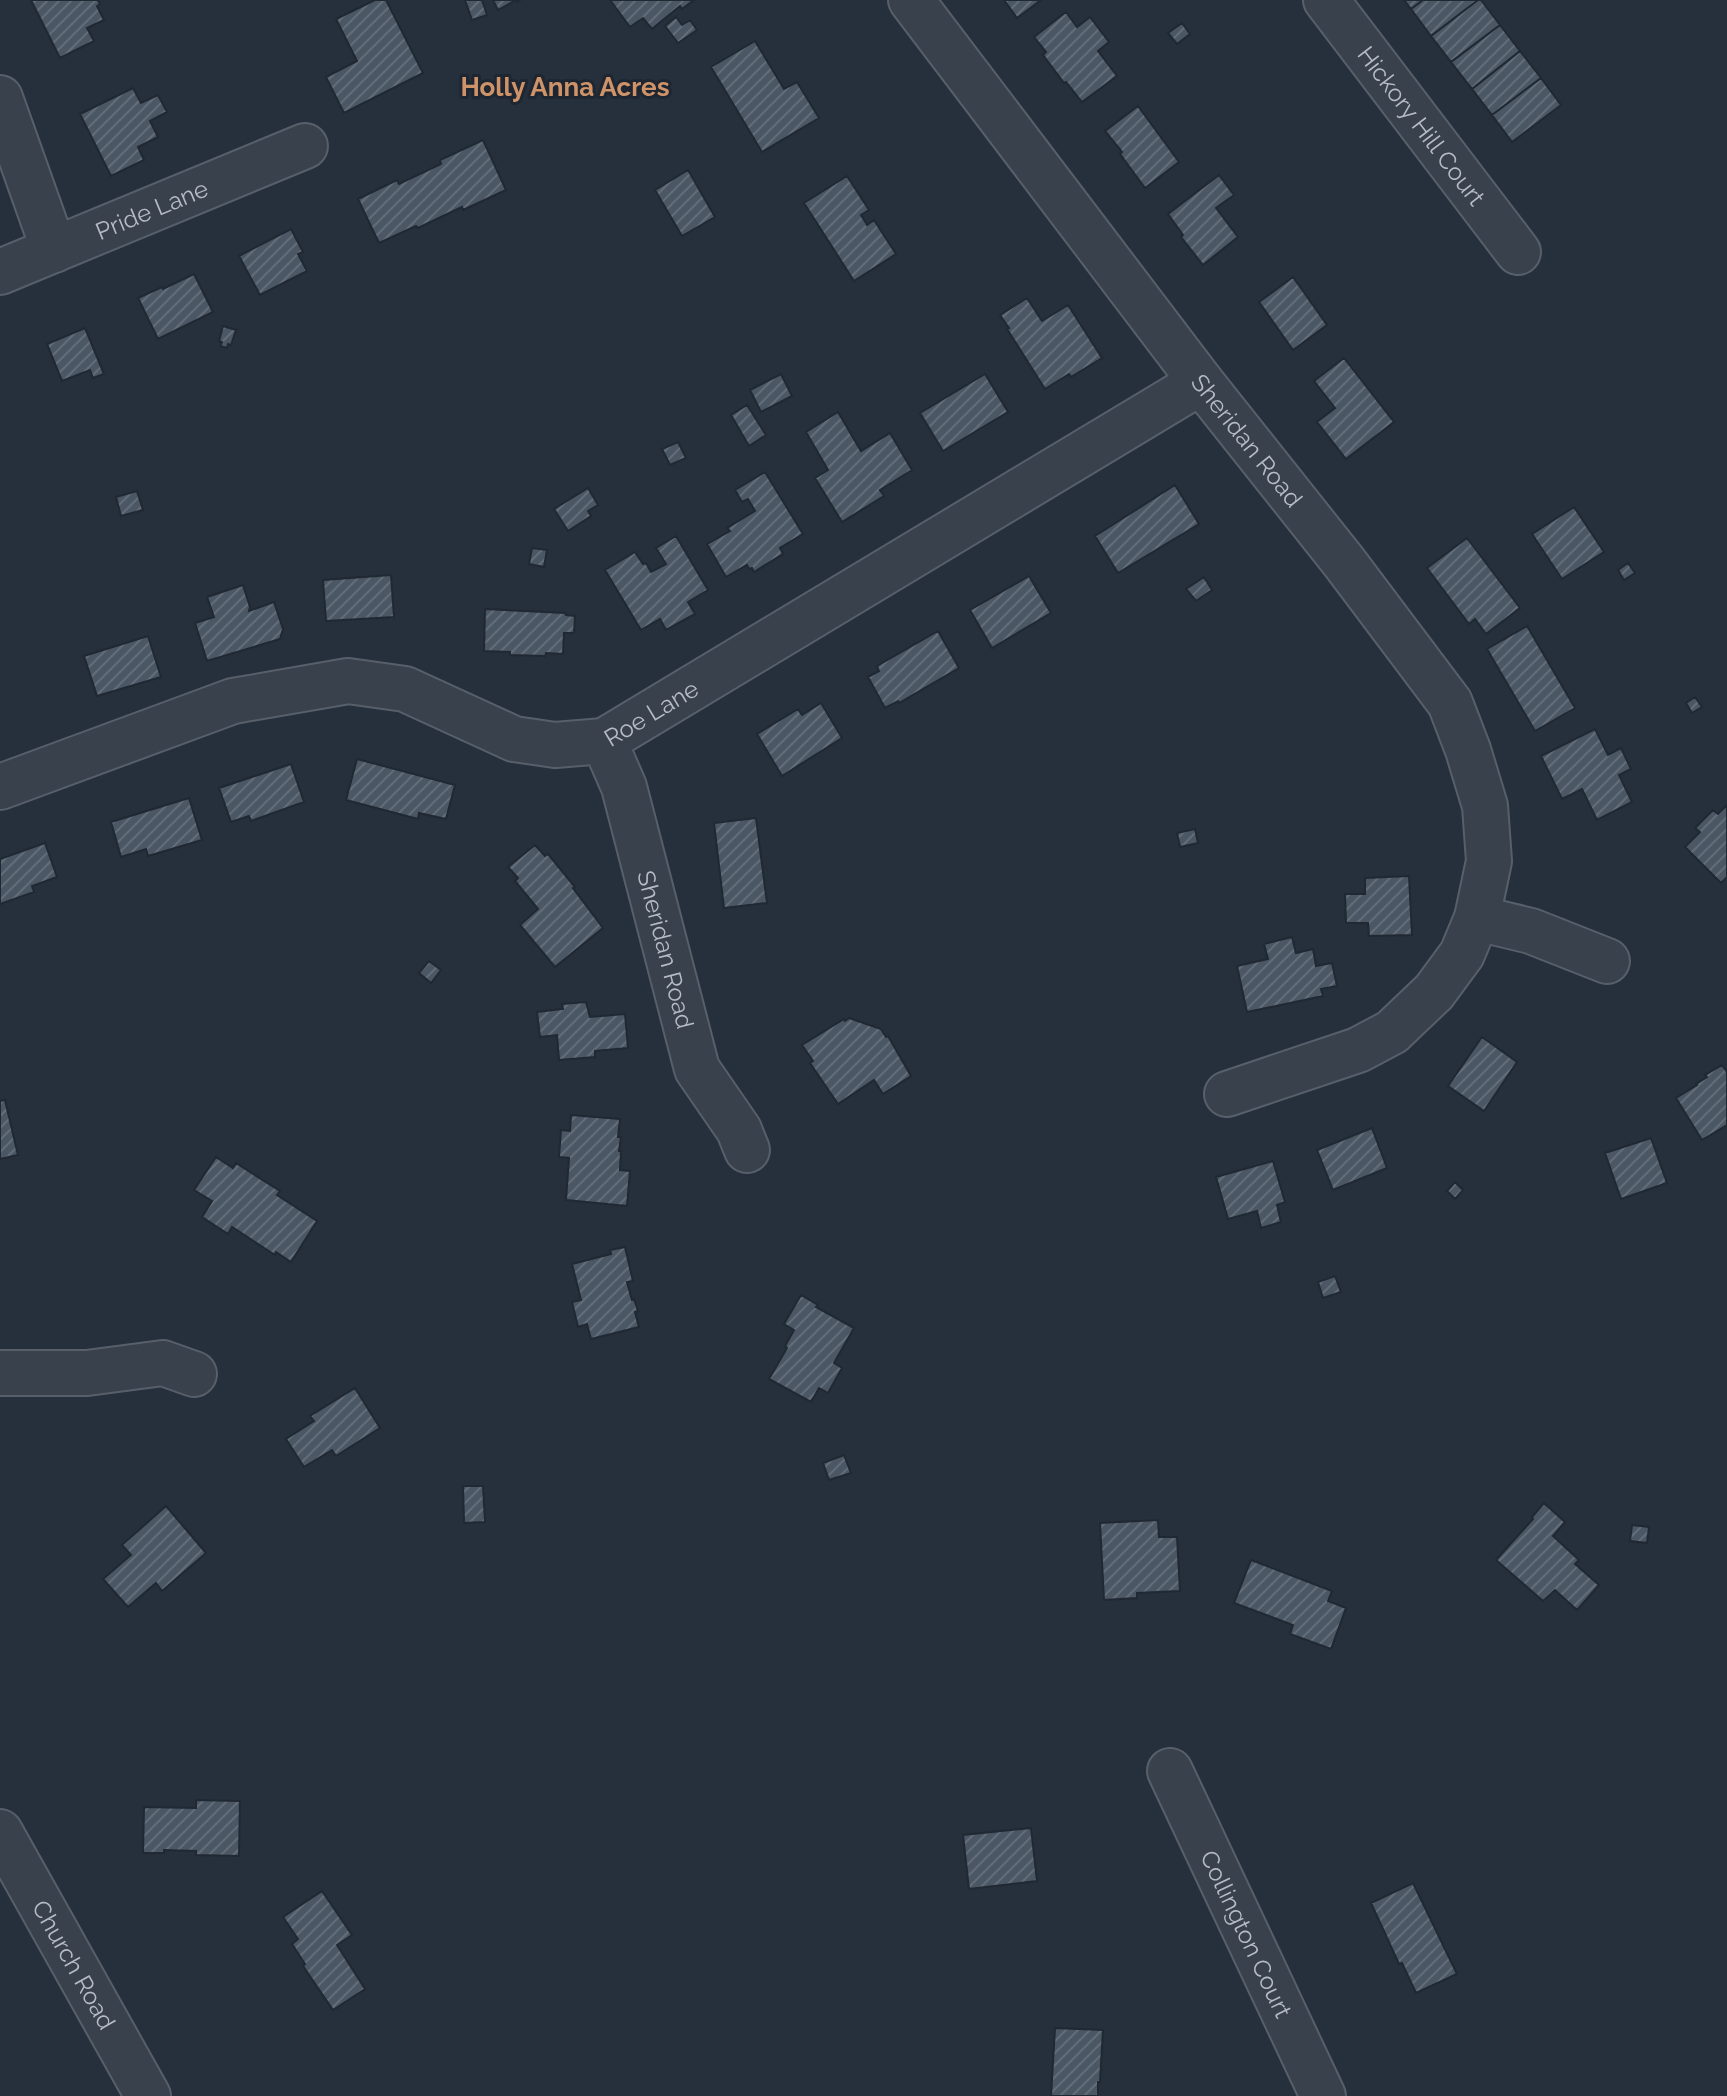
<svg xmlns="http://www.w3.org/2000/svg" width="1727" height="2096" font-family="Raleway,sans-serif">
	<style>
		.building { fill: url(#building-hatch); stroke: #202833; stroke-width: 2 }
		.lines { fill: none; stroke-linecap: round; stroke-linejoin: round }
		.minor-casing { stroke: #575f6a; stroke-width: 48 }
		.minor { stroke: #39414c; stroke-width: 44 }
		.labels { text-anchor: middle; dominant-baseline: central; stroke-width: 6; stroke-linejoin: round; paint-order: stroke }
		.street-label { font-size: 24px; fill: #b5bcc8; stroke: #1e2631 }
		.neighbourhood-label { font-size: 26px; font-weight: bold; fill: #cf9369; stroke: #1e2631 }
	</style>
	<defs>
		<pattern id="building-hatch" width="6" height="6" patternUnits="userSpaceOnUse" patternTransform="scale(2)"><rect width="6" height="6" fill="#4b5765"/><path d="M-1 1l2-2M0 6l6-6M5 7l2-2" fill="none" stroke="#636d7a"/></pattern>
	</defs>
	<rect width="100%" height="100%" fill="#25303c"/>
	<path class="building" d="M31,0h67l2,4 -3,2 7,14 -17,8 7,13 -34,17z
		M375,0h11l37,73 -79,40 -18,-36 31,-16 -21,-42z
		M465,0h17l5,15 -15,5z
		M493,0h27l-3,2 -1,-2 -18,10z
		M610,0h84l-12,9 -2,-3 -28,23 -9,-11 -13,9z
		M1004,0h37l-24,18z
		M1404,0h19l-12,9z
		M1423,0h55l-47,36 -20,-27z
		M1478,0h3l19,25 -49,37 -20,-26z
		M1066,12l11,15 13,-10 19,25 -11,9 19,25 -35,26 -16,-20 -2,1 -21,-28 3,-3 -12,-15z
		M676,17l6,8 8,-5 7,10 -19,13 -13,-17z
		M1182,23l8,11 -13,10 -9,-11z
		M1500,25l20,26 -48,38 -21,-27z
		M755,41l29,48 13,-7 22,36 -57,34 -51,-85z
		M1520,51l21,27 -49,37 -20,-26z
		M1541,78l20,27 -49,37 -20,-27z
		M133,88l8,15 17,-8 9,17 -17,9 8,16 -20,10 6,13 -33,16 -31,-62z
		M1138,106l41,56 -34,26 -25,-34 2,-2 -17,-21z
		M483,140l23,50 -43,20 -1,-3 -44,21 -2,-2 -37,17 -21,-44 39,-19 2,4 42,-20 -1,-4z
		M688,170l27,47 -33,19 -27,-46z
		M1219,175l15,20 -18,13 22,29 -35,28 -22,-28 2,-2 -15,-21z
		M847,176l22,34 -8,5 5,8 1,2 7,-5 22,34 -42,27 -50,-78z
		M291,229l12,23 -5,2 9,17 -47,24 -21,-39z
		M194,274l19,38 -55,27 -20,-41 24,-11 1,2z
		M1293,277l34,48 -34,25 -34,-48z
		M1027,298l15,23 26,-16 34,53 -31,19 -2,-3 -24,15 -38,-60 2,-1 -9,-13z
		M223,326l13,4 -5,15 -3,-1 -1,4 -7,-2 2,-4 -3,-1z
		M85,328l19,46 -11,4 -3,-8 -28,11 -15,-37z
		M1344,358l50,64 -48,37 -29,-37 18,-14 -21,-27z
		M781,374l11,22 -31,16 -11,-22z
		M985,374l23,38 -65,39 -23,-38z
		M747,405l19,30 -17,11 -18,-31z
		M838,412l23,39 29,-18 22,37 -32,20 4,6 -42,26 -27,-44 13,-8 -22,-38z
		M678,442l8,16 -16,7 -8,-16z
		M765,472l38,62 -23,14 3,6 -29,18 -2,-4 -3,1 -2,-4 -21,12 -19,-33 23,-13 -3,-3 28,-17 -7,-12 -6,3 -7,-12z
		M1175,485l24,39 -81,49 -23,-37z
		M588,488l10,17 -10,6 3,5 -23,15 -14,-22z
		M137,491l6,19 -22,6 -5,-19z
		M1574,507l30,45 -42,27 -30,-45z
		M676,536l32,54 -20,12 7,12 -29,16 -6,-11 -19,11 -36,-60 30,-18 8,12 3,-1 5,9 15,-8 -10,-16z
		M1467,538l53,70 -34,26 -11,-15 -6,5 -42,-56z
		M532,548l15,2 -3,17 -15,-3z
		M1628,563l7,10 -11,7 -6,-10z
		M391,575l3,42 -68,4 -3,-41z
		M1029,576l22,37 -59,35 -22,-38z
		M1204,577l8,13 -16,11 -10,-12z
		M243,585l7,22 -1,4 25,-9 9,27 -3,10 -73,22 -12,-38 19,-6 -7,-20z
		M485,609l80,4 1,2 9,1 -1,17h-10l-1,21 -17,-1 -1,3 -35,-1v-3l-26,-1z
		M1527,626l48,82 -40,23 -48,-82z
		M938,631l21,37 -60,35 -1,-2 -13,7 -17,-31 11,-6 -2,-5z
		M148,636l13,41 -64,19 -13,-40z
		M1695,697l7,10 -10,6 -6,-10z
		M821,703l21,35 -60,38 -25,-42 41,-25 4,6z
		M1595,729l13,26 13,-7 10,21 -12,6 13,27 -35,18 -15,-31 -20,10 -21,-43z
		M357,759l98,26 -9,34 -27,-6 -1,6 -72,-19z
		M291,764l13,38 -53,19 -2,-5 -18,6 -12,-34z
		M189,798l13,42 -54,16 -2,-7 -25,8 -10,-35z
		M1727,805v72l-6,6 -36,-36 15,-15 -5,-4 18,-18 5,4z
		M756,818l11,85 -43,5 -10,-85z
		M1195,829l3,14 -18,4 -3,-14z
		M45,843l12,34 -25,9 2,6 -34,12v-45z
		M535,845l10,11 3,-2 27,33 -2,1 30,40 -48,39 -35,-42 18,-16 -23,-28 3,-3 -10,-11z
		M1409,876l3,59 -43,1 -1,-13h-22l-1,-29h20v-16z
		M1292,937l4,16 17,-4 3,17 16,-3 5,23 -16,3 2,7 -76,16 -10,-46 31,-7 -4,-15z
		M429,961l12,9 -10,13 -12,-10z
		M586,1002l4,15 35,-3 3,34 -33,3v6l-36,3 -2,-25 -17,2 -3,-25 26,-3 -1,-5z
		M849,1018l32,11 5,8 2,-1 23,40 -28,18 -9,-14 -36,24 -28,-41 3,-2 -11,-16 42,-26 1,2z
		M1482,1037l35,25 -33,49 -36,-25z
		M1722,1065l5,7v53l-25,15 -26,-42 21,-13 -1,-1 11,-7 -2,-2z
		M5,1100l13,55 -18,4v-58z
		M571,1115l49,4 -2,18h3l-2,14h2l-1,19 10,1 -3,35 -61,-6 3,-42 -10,-1 2,-27 9,1z
		M1372,1128l15,40 -54,22 -16,-40z
		M1651,1138l16,45 -46,16 -16,-46z
		M216,1157l17,11 3,-5 44,28 -3,4 40,26 -26,41 -15,-10 -1,3 -43,-28 -4,7 -26,-17 10,-16 -18,-11z
		M1273,1161l12,41 -8,3 4,17 -20,6 -4,-17 -29,8 -12,-42z
		M1455,1182l8,8 -8,9 -8,-8z
		M625,1247l8,34 -6,1 5,18 2,-1 4,12 -3,1 4,15 -48,12 -4,-15 -9,3 -6,-25 9,-2 -9,-36 39,-10 -1,-4z
		M1335,1276l6,16 -18,6 -5,-16z
		M801,1295l17,10 -2,2 38,21 -20,35 8,5 -14,25 -9,-5 -8,14 -42,-23 18,-31 -2,-2 9,-16 -10,-6z
		M355,1388l25,40 -44,28 -4,-6 -28,17 -18,-28 28,-18 -4,-5z
		M844,1455l7,18 -22,7 -6,-17z
		M463,1486h20l2,36 -21,1z
		M1544,1503l21,19 -12,14 26,24 -4,4 24,21 -22,25 -22,-20 -12,11 -47,-41 37,-41 -1,-2z
		M166,1506l40,47 -44,38 -6,-8 -28,24 -25,-28 28,-24 -9,-10z
		M1158,1520l1,17h18l3,54 -43,2v5l-33,2 -4,-77z
		M1632,1525l17,2 -2,16 -17,-2z
		M1251,1560l81,31 -4,10 18,7 -15,41 -41,-15 3,-9 -59,-22z
		M196,1800l44,1 -1,55 -43,-1v-4l-32,-1v3h-21l1,-46 52,1z
		M1031,1828l6,53 -68,8 -6,-54z
		M1413,1883l44,91 -41,19 -14,-30 -3,1 -28,-61z
		M322,1891l30,44 -15,10 28,44 -32,21 -30,-44 2,-2 -13,-20 6,-5 -15,-22z
		M1055,2028l48,2 -3,52h-2v14h-47z"/>
	<g class="lines">
		<defs>
			<g id="minor">
				<path id="s1" d="M911,0l290,382 143,180 106,141 18,47 17,56 4,55 -12,57 -15,36 -28,38 -42,40 -34,18 -131,44"/>
				<path id="s2" d="M1326,0l192,252"/>
				<path d="M0,98l54,152"/>
				<path id="s3" d="M0,272l305,-126"/>
				<path id="s4" d="M604,741l20,46 73,282 42,61 8,20"/>
				<path id="s5" d="M0,787l233,-86 115,-20 57,8 109,50 41,6 49,-4 597,-359"/>
				<path d="M1477,918l54,13 76,30"/>
				<path d="M0,1373h87l76,-10 31,11"/>
				<path id="s6" d="M1170,1771l153,325"/>
				<path id="s7" d="M0,1832l148,264"/>
			</g>
		</defs>
		<use href="#minor" class="minor-casing"/>
		<use href="#minor" class="minor"/>
	</g>
	<g class="labels">
		<g class="street-label">
			<text stroke="none"><textPath href="#s2" startOffset="158">Hickory Hill Court</textPath></text>
			<text stroke="none"><textPath href="#s3" startOffset="164">Pride Lane</textPath></text>
			<text stroke="none"><textPath href="#s1" startOffset="554">Sheridan Road</textPath></text>
			<text stroke="none"><textPath href="#s5" startOffset="688">Roe Lane</textPath></text>
			<text stroke="none"><textPath href="#s4" startOffset="218">Sheridan Road</textPath></text>
			<text stroke="none"><textPath href="#s6" startOffset="180">Collington Court</textPath></text>
			<text stroke="none"><textPath href="#s7" startOffset="152">Church Road</textPath></text>
		</g>
		<g class="neighbourhood-label">
			<text x="565" y="87">Holly Anna Acres</text>
		</g>
	</g>
</svg>
